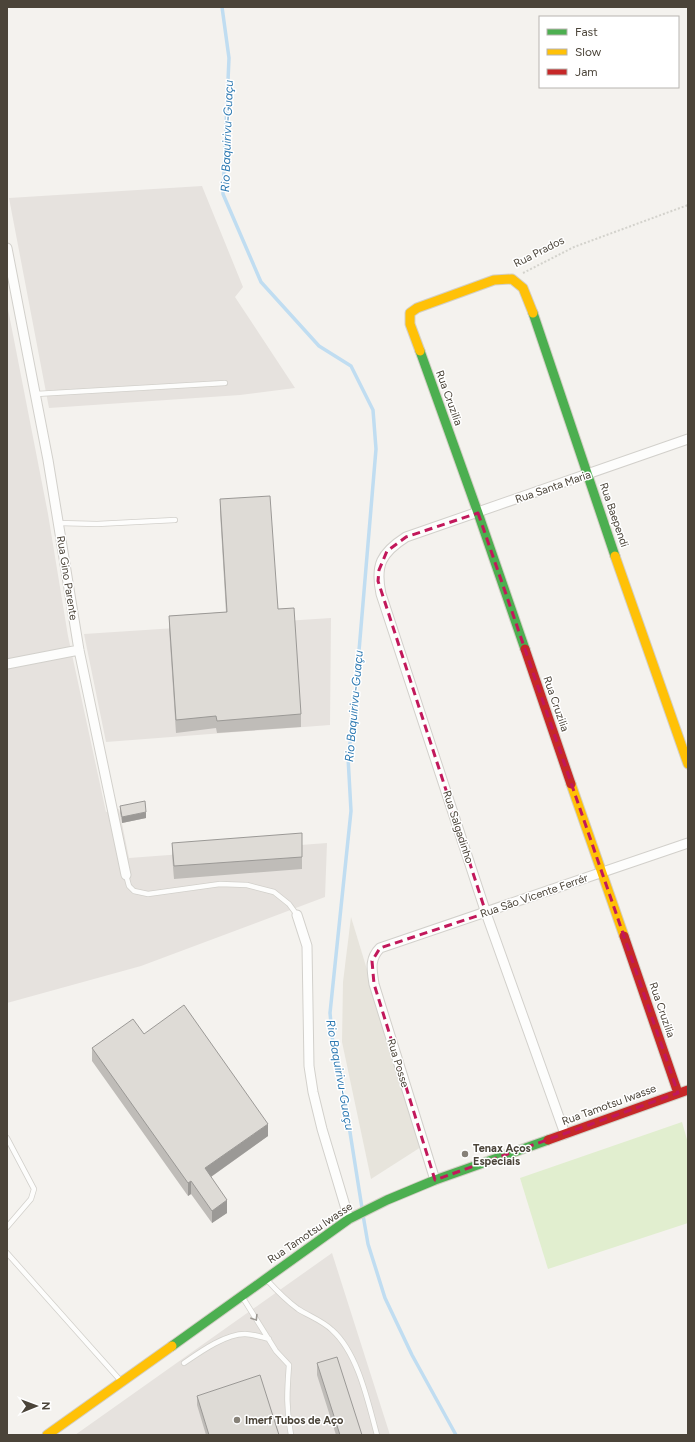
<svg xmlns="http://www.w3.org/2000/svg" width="695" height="1442" font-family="Figtree,sans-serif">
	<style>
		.residential { fill: #e7e4dc }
		.industrial { fill: #e6e2de }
		.green { fill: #e1eecf }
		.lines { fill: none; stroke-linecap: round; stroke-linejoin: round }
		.stream { stroke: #c0ddf1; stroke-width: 3.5 }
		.lane-casing { stroke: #d2d0cb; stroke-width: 6 }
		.street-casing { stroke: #d2d0cb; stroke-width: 11 }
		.fast-casing { stroke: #d3cfc5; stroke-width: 11 }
		.slow-casing { stroke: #d3cfc5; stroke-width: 11 }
		.jam-casing { stroke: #d3cfc5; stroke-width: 11 }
		.path { stroke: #d3d2cc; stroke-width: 2; stroke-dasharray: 2 2; stroke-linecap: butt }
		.lane { stroke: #fdfdfc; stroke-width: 4.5 }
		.street { stroke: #fdfdfc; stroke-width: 9 }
		.fast { stroke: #4caf50; stroke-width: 9 }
		.slow { stroke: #ffc107; stroke-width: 9 }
		.jam { stroke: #c62828; stroke-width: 9 }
		.wall { fill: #bfbcb8 }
		.shaded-wall { fill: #9b9996 }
		.building { fill: #dedbd6; stroke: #9b9996 }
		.oneway { stroke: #9b9791 }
		.marked { fill: none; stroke: #c2185b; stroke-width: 3; stroke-dasharray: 8 5; stroke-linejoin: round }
		.poi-dot { fill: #868178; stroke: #fff; stroke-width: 1.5 }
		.labels { text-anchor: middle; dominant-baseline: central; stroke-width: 3; stroke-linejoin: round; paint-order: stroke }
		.street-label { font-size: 11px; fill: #4b4439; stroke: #fff }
		.poi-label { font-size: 11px; font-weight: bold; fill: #4b4439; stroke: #fff; text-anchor: start }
		.water-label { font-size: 12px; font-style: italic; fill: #2e7ab2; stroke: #fff }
	</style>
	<rect width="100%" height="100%" fill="#f4f2ee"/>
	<path class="residential" d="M351,917l70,230 -50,32 -29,-137 1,-60z"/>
	<path class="industrial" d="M202,186l41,101 -8,10 60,91 -55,7 -191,13 -40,-210z
		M7,304l41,210 20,122 38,176 13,-3 10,49 198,-15 -2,54 -184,69 -134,37z
		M331,618l-1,107 -224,17 -22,-108z
		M332,1253l58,182h-315z"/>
	<path class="green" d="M682,1122l6,21v80l-140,46 -28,-91z"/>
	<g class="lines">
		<path class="stream" d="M222,7l7,51 -6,136 38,88 58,64 32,20 22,44 3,39 -23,273 -5,35 3,54 -21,202 4,42 12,52 16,101
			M363,1215l5,29 17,54 27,57 44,80"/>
		<defs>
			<path id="lane" d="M36,394l189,-11
				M58,523l39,1 78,-4
				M126,875l3,11 5,5 14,3 72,-10 27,1 27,7 15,12 8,11
				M7,1138l27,51 -3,10 -24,28
				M7,1253l113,127
				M267,1280c10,11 20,21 31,29 11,7 25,12 34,21 26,23 36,72 45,105
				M243,1298l33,53 13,14c-2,26 -3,45 2,70
				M184,1363c16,-11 41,-29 61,-29 8,0 16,3 24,5"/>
			<path id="street" d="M7,248l41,212 31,190 47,225
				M7,664l72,-14
				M297,915l10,31 2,120 4,26 9,37 27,90
				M565,1134l-79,-221 -105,-319c-6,-29 0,-41 25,-57l282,-98
				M435,1180l-61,-196c-2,-14 -5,-25 6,-36l308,-105"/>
			<path id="fast" d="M533,313l82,243
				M420,351l58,162 47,136
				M172,1346l177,-127 38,-19 48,-20 113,-40"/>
			<path id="slow" d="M420,351l-10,-27v-11l7,-5 77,-28 18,-1 11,9 10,25
				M615,556l73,208
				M571,784l53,152
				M47,1435l125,-89"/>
			<path id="jam" d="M525,649l46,135
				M624,936l54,157
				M548,1140l140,-50"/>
		</defs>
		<use href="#lane" class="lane-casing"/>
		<use href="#street" class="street-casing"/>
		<use href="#fast" class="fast-casing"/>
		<use href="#slow" class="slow-casing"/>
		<use href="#jam" class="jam-casing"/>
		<path class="path" d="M523,273l51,-26 114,-42"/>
		<use href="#lane" class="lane"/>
		<use href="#street" class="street"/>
		<use href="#fast" class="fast"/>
		<use href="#slow" class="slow"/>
		<use href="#jam" class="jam"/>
	</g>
	<path class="wall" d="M220,499l58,110 23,105v13l-84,6 -1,-5 -40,5 -7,-105v-12l57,-4 -6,-100z
		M120,806l26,12 -24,5 -2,-10z
		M172,843l130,14v12l-128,10 -2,-24z
		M144,1034l124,102 -57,41 16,36 -15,10 -21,-29 -3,2 -96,-135v-13z
		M317,1363l45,72h-26l-19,-60z
		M197,1396l82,39h-73l-9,-30z"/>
	<path class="shaded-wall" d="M146,812v6l-24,5v-6z
		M268,1124v12l-63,45v-13z
		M191,1181v13l-3,2v-13z
		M227,1200v13l-15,10v-12z"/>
	<path class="building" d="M270,496l8,113 16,-1 7,106 -84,7 -1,-5 -40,4 -7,-104 58,-4 -7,-113z
		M145,801l1,11 -24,5 -2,-11z
		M302,833v24l-128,9 -2,-23z
		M184,1005l84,119 -63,44 22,32 -15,11 -21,-30 -3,2 -96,-135 41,-29 11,15z
		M337,1357l25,78h-22l-23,-72z
		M260,1375l19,60h-70l-12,-39z"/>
	<defs><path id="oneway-chevron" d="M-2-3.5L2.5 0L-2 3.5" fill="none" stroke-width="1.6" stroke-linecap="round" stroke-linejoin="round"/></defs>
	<use class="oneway" href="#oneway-chevron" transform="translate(255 1318) rotate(58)"/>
	<path class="marked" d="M478,513l200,580 -243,87 -61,-196 -2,-23 8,-13 106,-35 -108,-332 1,-11 8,-19 19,-14z"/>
	<g class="poi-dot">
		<circle cx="465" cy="1154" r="4"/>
		<circle cx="237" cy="1420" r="4"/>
	</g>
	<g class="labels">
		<g class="street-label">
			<text transform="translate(539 252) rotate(-27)">Rua Prados</text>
			<text transform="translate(449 398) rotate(70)">Rua Cruzilia</text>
			<text transform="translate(553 487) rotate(-19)">Rua Santa Maria</text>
			<text transform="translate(614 515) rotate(71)">Rua Baependi</text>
			<text transform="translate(67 578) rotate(81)">Rua Gino Parente</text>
			<text transform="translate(556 704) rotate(71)">Rua Cruzilia</text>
			<text transform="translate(458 827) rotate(72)">Rua Salgadinho</text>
			<text transform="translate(534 896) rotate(-19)">Rua São Vicente Ferrér</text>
			<text transform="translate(662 1010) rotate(71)">Rua Cruzilia</text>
			<text transform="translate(398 1063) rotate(73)">Rua Posse</text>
			<text transform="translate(609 1105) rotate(-20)">Rua Tamotsu Iwasse</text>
			<text transform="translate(310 1233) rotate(-34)">Rua Tamotsu Iwasse</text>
		</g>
		<g class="poi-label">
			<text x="473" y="1148">Tenax Aços<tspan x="473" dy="13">Especiais</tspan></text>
			<text x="245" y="1420">Imerf Tubos de Aço</text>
		</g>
		<g class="water-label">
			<text transform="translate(227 136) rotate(-88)">Rio Baquirivu-Guaçu</text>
			<text transform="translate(354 706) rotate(-85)">Rio Baquirivu-Guaçu</text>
			<text transform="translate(340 1075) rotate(80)">Rio Baquirivu-Guaçu</text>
		</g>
	</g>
	<rect width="695" height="1442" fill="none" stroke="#4b4439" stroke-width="16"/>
	<rect x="539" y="16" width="140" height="72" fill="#ffffff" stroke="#b7b4b0"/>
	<rect x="547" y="29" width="20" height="6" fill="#4caf50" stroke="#b7b4b0"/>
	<text x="575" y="36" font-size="12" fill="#4b4439">Fast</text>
	<rect x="547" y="49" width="20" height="6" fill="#ffc107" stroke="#b7b4b0"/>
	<text x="575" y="56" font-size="12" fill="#4b4439">Slow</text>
	<rect x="547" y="69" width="20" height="6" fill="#c62828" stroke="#b7b4b0"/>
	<text x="575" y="76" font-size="12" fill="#4b4439">Jam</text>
	<g transform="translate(36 1406) rotate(89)" stroke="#ffffff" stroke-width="3" paint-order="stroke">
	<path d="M0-3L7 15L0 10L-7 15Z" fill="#4b4439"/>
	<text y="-6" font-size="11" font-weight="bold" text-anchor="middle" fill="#4b4439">N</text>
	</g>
</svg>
